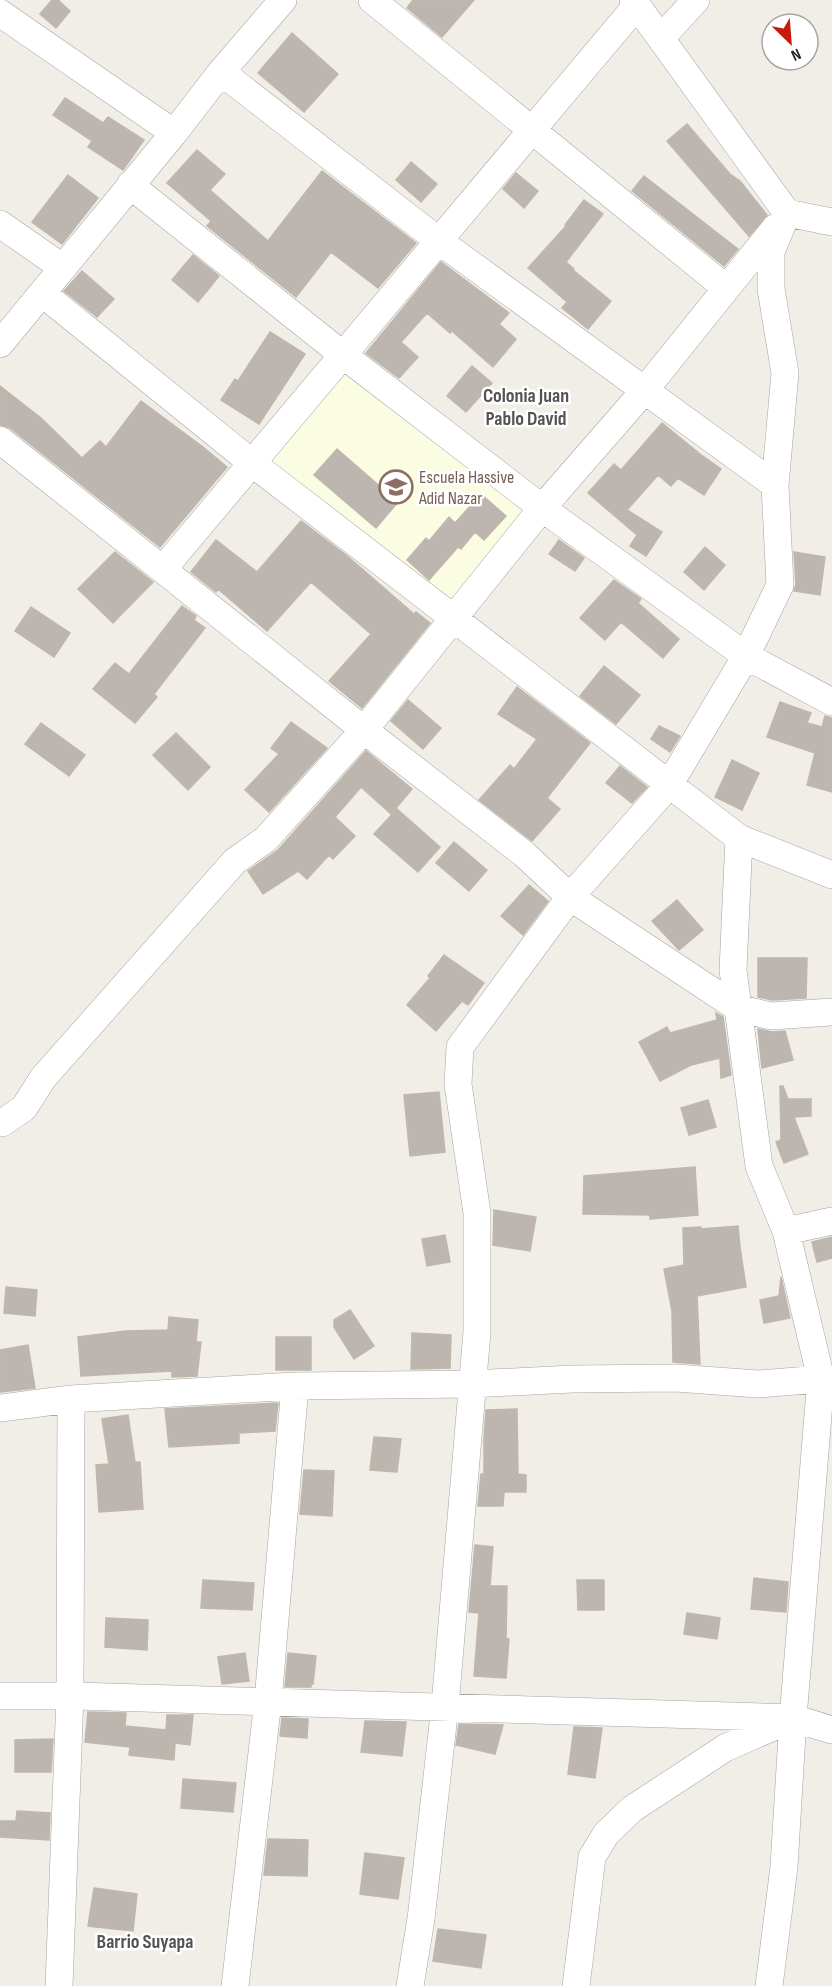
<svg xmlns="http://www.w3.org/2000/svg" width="832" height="1986" font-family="'Sofia Sans Condensed',sans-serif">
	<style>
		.education { fill: #fbfde3 }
		.building { fill: #bdb6b0; stroke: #c1b6aa; stroke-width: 1.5 }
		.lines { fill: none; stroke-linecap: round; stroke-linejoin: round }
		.minor-casing { stroke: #a4a4a4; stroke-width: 28 }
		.minor { stroke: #fff; stroke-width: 27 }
		.labels { text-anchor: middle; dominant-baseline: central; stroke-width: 5; stroke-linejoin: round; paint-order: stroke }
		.education-label { font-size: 18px; fill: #785e54; stroke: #fff; text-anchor: start }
		.neighbourhood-label { font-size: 20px; font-weight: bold; fill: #535353; stroke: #fff }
	</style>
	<rect width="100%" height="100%" fill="#f0eee7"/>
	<path class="education" d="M344,374l181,137 -75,93 -182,-141z"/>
	<path class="building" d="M52,0h6l12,11 -14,17 -16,-14z
		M413,0h61l-32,37 -35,-29z
		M292,33l46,41 -34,38 -46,-39z
		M65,98l38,25 5,-6 36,23 -21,30 -35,-23 4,-6 -39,-26z
		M687,124l43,50 10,7 27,34 -18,21 -82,-95z
		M197,150l28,24 -15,16 58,51 54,-70 94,72 -38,45 -47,-36 -35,45 -89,-71 4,-5 -44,-38z
		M411,162l26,22 -16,18 -25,-22z
		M516,173l22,18 -14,17 -21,-19z
		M68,175l30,23 -36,46 -30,-22z
		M644,176l94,73 -14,17 -92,-75z
		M584,200l19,14 -37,48 8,7 -1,1 38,31 -23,28 -26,-21 5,-6 -39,-34 38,-42 -1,-1z
		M193,255l26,21 -21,26 -26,-22z
		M441,262l68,51 -10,11 17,15 -23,28 -41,-36 -2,2 -23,-20 -26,29 17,15 -19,21 -33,-25z
		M82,271l32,28 -17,18 -33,-26z
		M270,332l35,22 -46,70 -38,-24 14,-21 3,2z
		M472,366l20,17 -26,29 -19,-16z
		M0,386l41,32 41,40 18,-17 6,6 35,-46 62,46 24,20 -67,80 -150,-119 -10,-3z
		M662,423l38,31 21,15 -17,26 -26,-17 -7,8 -13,-11 -31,35 35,22 -16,24 -16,-10 7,-11 -49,-42 26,-29 7,6z
		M337,449l61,53 -22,26 -62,-53z
		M481,494l25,22 -22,24 -9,-8 -14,17 -3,-2 -29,33 -22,-20 19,-22 3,3 20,-24 6,6z
		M301,521l45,34 68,59 2,-2 14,11 -68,85 -33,-27 42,-47 -60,-52 -44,49 -49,-42 -2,3 -25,-20 25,-32 41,32z
		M559,540l25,18 -9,13 -26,-17z
		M705,547l20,18 -21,25 -20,-18z
		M115,552l38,30 -40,41 -35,-34z
		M794,552l31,5 -5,38 -26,-4 2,-7z
		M614,580l27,19 -3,4 41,36 -16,19 -42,-36 -16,18 -25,-22z
		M182,606l14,10 -2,4 11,8 -51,66 3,3 -22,26 -42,-34 22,-26 14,11z
		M31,607l39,26 -16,24 -39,-26z
		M604,666l36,29 -24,29 -36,-28z
		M517,687l73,56 -43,55 13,11 -28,32 -53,-41 31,-35 4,4 23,-30 -39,-25z
		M408,700l33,28 -18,21 -32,-28z
		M780,702l31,11 -4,10 15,4 3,-11 7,2v74l-25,-7 8,-32 -48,-16z
		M291,722l36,26 -58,64 -24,-22 34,-36 -8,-6z
		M41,723l44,32 -16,21 -44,-32z
		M659,726l21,10 -10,16 -19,-13z
		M176,733l34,34 -22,23 -35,-35z
		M366,751l46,38 -21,25 -30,-27 -26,30 20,19 -22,23 -4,-4 -22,24 -9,-8 -35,23 -15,-23 30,-21z
		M732,760l27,13 -17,37 -27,-13z
		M620,766l27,21 -15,16 -26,-20z
		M397,809l43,38 -22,25 -44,-38z
		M454,842l33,28 -18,21 -33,-28z
		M529,885l19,16 -25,34 -22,-19z
		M677,900l26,30 -24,20 -27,-29z
		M444,955l40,28 -16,22 -6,-4 -26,30 -29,-26 23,-27 -2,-2z
		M758,958h49l-1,40 -34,2 -14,-3z
		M716,1013l7,4 8,58 -10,3 -1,-20 -29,7 -31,16 -21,-39 28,-15 3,6 47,-13z
		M758,1029l14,3 13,-1 8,29 -31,8z
		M780,1086h3l5,13h23v17l-17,1 14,37 -24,9 -8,-21 5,-2z
		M439,1092l6,60 -35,4 -6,-61z
		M708,1100l8,27 -27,8 -8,-27z
		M695,1167l3,48 -48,4v-4l-67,-1 1,-38z
		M494,1210l42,7 -6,34 -37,-6z
		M738,1226l2,21 6,40 -49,9 3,68 -27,-2 -1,-51 -8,-42 20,-4 -1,-37 18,-1v2z
		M445,1235l5,27 -23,4 -5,-27z
		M832,1237v21l-15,4 -5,-20z
		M781,1277l9,41 -26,5 -4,-23 19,-4z
		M6,1287l31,3 -2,26 -31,-3z
		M350,1310l24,36 -20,13 -20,-32v-7z
		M169,1317l29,3 -2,22h5l-4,34 -25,1v-6l-91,5 -3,-39 48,-6 42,-1z
		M412,1333l39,2 -1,33 -39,1z
		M276,1337h35v33h-35z
		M28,1345l7,43 -35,4v-42z
		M278,1403l-3,28 -36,2v10l-70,4 -4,-38z
		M517,1409l1,65 8,1v17h-22l-1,14h-25l3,-32h3v-35l2,-29z
		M128,1415l7,47h5l3,47 -44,3 -3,-47 13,-1 -7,-45z
		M374,1437l27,2 -4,33 -27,-2z
		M304,1470l30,1 -2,45 -32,-2z
		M475,1545l18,2 -3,39h17l-1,52 3,1 -3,39 -32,-2 5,-63 -10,-1z
		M754,1578l34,4 -2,30 -35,-3z
		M203,1580l51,3 -2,27 -51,-2z
		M577,1580h27v30h-26z
		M687,1613l33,5 -3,21 -33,-5z
		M106,1618l42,2 -1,30 -42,-3z
		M245,1653l4,28 -27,3 -4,-27z
		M288,1653l28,3 -3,28h-2v3h-26z
		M88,1712l38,1 -1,13 41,4 1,-15h26l-3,30 -15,-2 -1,17 -45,-5 1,-8 -45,-5z
		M282,1718l26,1 -1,19 -27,-2z
		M365,1721l41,1 -4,34 -41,-4z
		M459,1724l44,1 -8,29 -39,-9z
		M574,1727l28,1 -7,50 -27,-4z
		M53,1739l-2,33h-36v-32z
		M183,1779l53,4 -3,29 -52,-4z
		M17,1811l33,2 -1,27 -49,-3v-16h16z
		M268,1839l40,1 -1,36 -43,-1z
		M365,1853l39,5 -6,41 -38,-5z
		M94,1888l43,6 -4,37 -45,-5z
		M438,1929l48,6 -5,33 -48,-7z"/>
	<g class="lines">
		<defs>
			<path id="minor" d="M372,0l354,288
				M633,0l154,213 45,9
				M0,13l174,120
				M661,38l35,-38
				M221,72l218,169 336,244
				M130,185l213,170 199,153 204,148 86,46
				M0,224l63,44
				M42,293l210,170 487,375 -6,132 26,196 27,65 35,148 -28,339 -9,149 -15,119
				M0,344l174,-211 47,-61 62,-72
				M0,440l364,290 160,124 46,43 168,111 33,8 61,-4
				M163,569l474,-564
				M739,838l93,37
				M2,1123l22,-15 19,-30 192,-217 31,-22 98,-109 178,-222 102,-117 131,-163
				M786,1231l46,-10
				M0,1408l71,-9 224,-13 176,-2 101,-5 104,-1 82,6 63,-5
				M0,1696h76l717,22 39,12
				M59,1986l11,-290 1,-297
				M235,1986l33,-285 27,-315
				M410,1986l11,-67 24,-213 32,-374v-119l-19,-129 2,-37 110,-150 99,-112 77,-129 34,-71 -5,-100 10,-112 -14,-84v-37l16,-39
				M576,1986l16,-129 14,-23 26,-25 93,-61 62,-27"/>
		</defs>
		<use href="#minor" class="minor-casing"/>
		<use href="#minor" class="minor"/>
	</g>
	<defs>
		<symbol id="school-ring" viewBox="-11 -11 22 22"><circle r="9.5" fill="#fff" stroke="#8d6e63" stroke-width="1.5"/><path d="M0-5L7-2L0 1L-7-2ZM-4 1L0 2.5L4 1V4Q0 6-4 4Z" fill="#8d6e63"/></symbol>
	</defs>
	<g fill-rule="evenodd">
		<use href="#school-ring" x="377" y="468" width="38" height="38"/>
	</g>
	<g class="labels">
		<g class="education-label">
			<text x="419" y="477">Escuela Hassive<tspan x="419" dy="21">Adid Nazar</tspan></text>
		</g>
		<g class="neighbourhood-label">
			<text x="526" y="396">Colonia Juan<tspan x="526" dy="23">Pablo David</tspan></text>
			<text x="145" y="1942">Barrio Suyapa</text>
		</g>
	</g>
	<g transform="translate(790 42) rotate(155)"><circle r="28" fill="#ffffff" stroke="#a6a6a6" stroke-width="1.5"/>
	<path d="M0-4.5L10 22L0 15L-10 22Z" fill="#c41b0d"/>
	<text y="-9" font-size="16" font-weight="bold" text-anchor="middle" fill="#202020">N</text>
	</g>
</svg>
